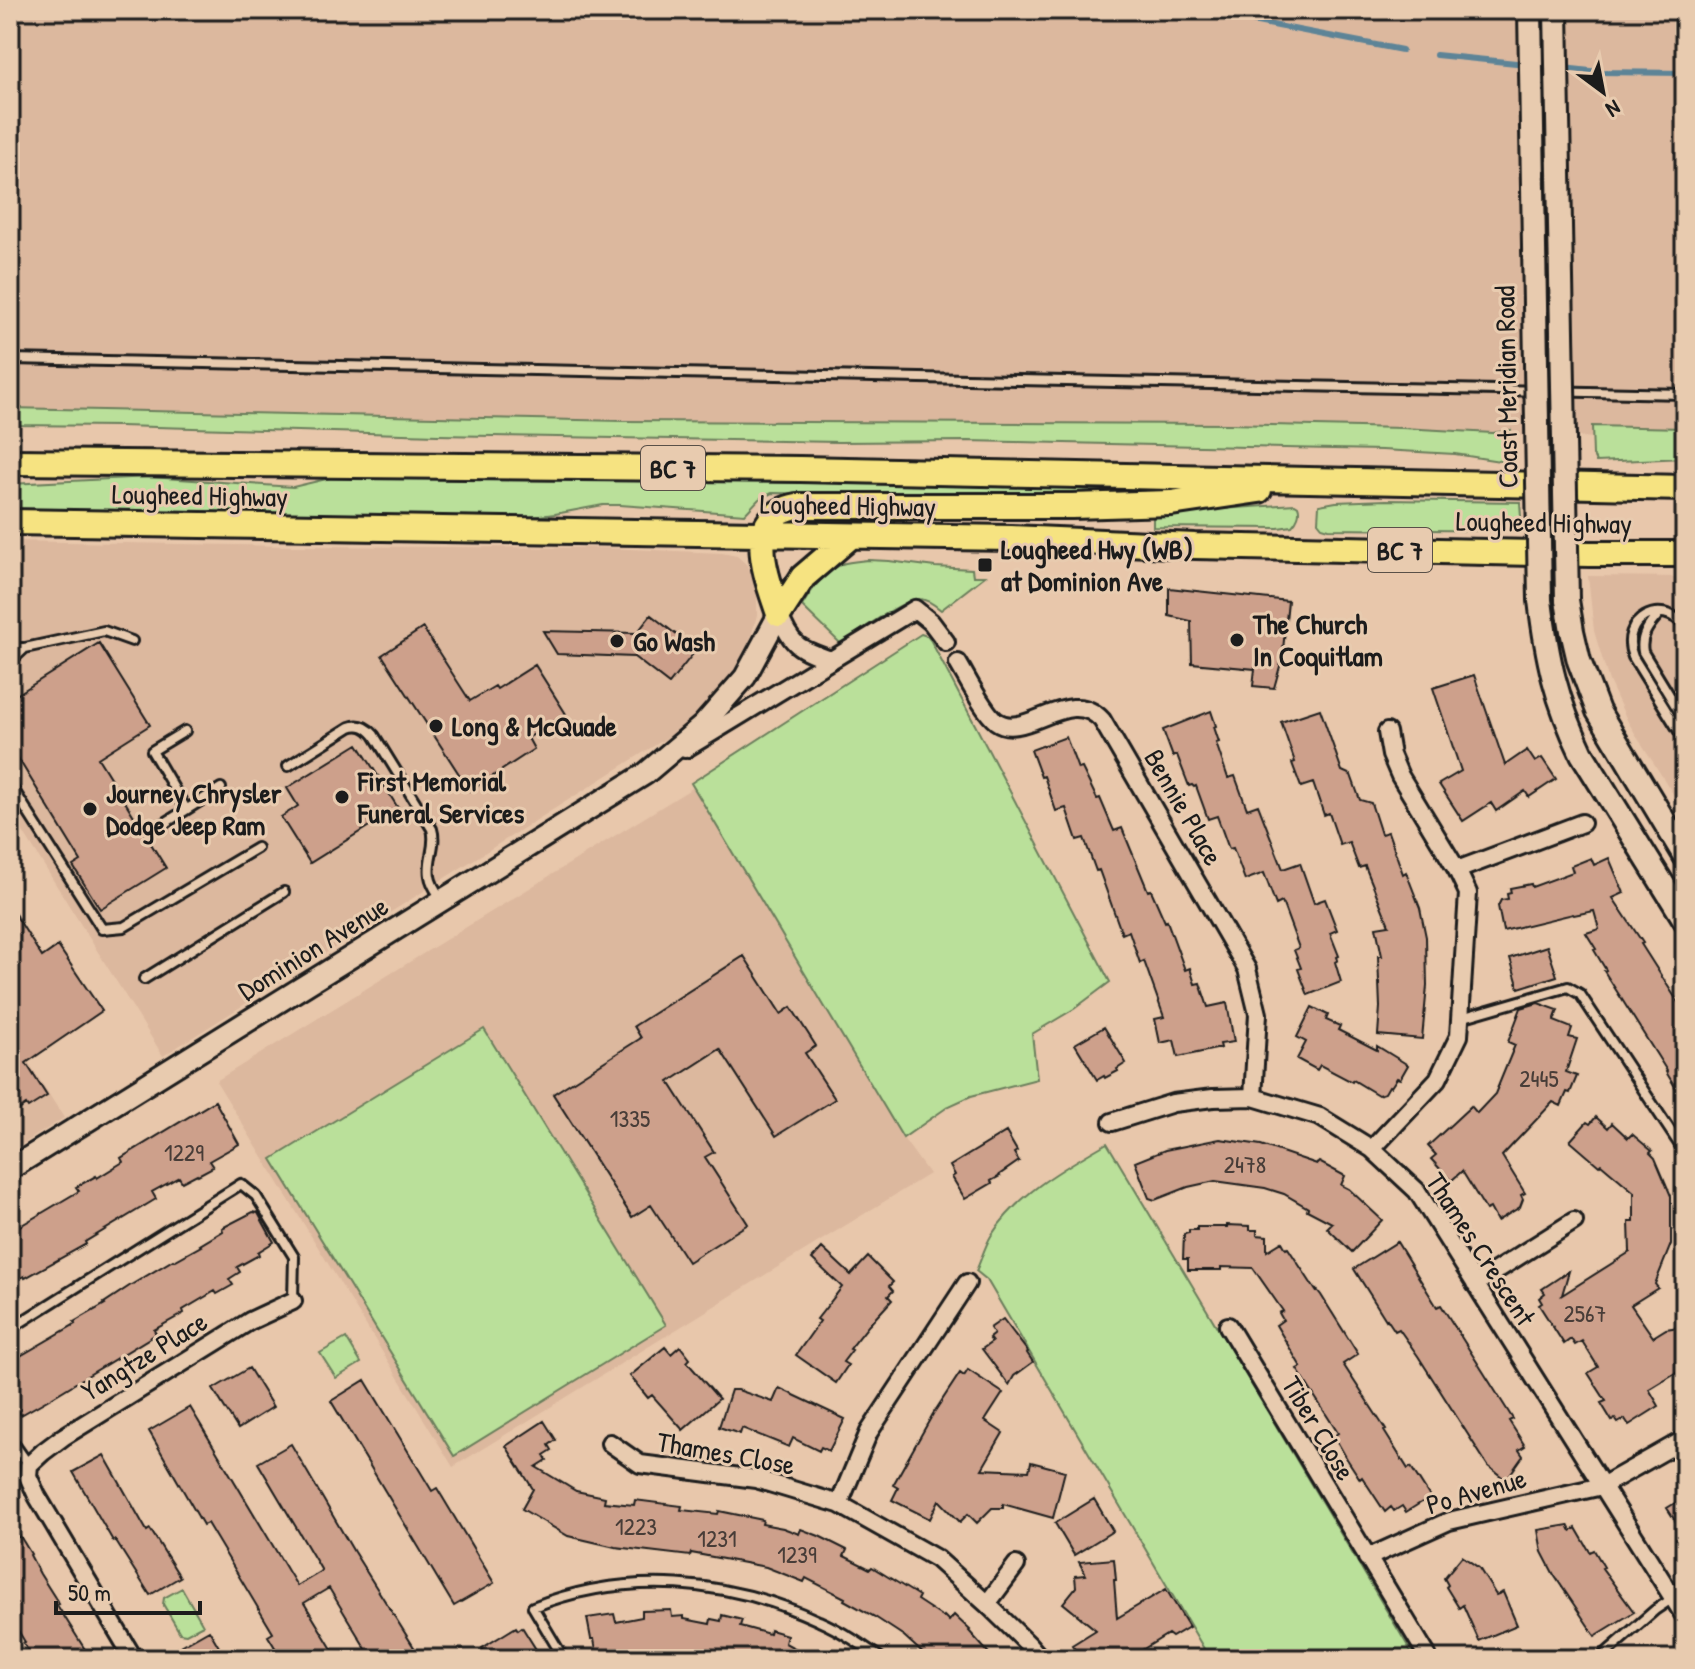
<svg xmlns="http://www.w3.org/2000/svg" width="1695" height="1669" font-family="'Patrick Hand',sans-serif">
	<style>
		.built { fill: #dcb89e }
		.green { fill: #bae09a; stroke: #6b7e5b; stroke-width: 2 }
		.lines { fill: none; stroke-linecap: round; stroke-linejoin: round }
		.stream { stroke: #5d8497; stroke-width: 6 }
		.building { fill: #cda08b; stroke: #1c1c1c; stroke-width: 2 }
		.service-casing { stroke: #1c1c1c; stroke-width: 14 }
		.minor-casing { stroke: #1c1c1c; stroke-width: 22 }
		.tertiary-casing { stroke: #1c1c1c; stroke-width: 26 }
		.secondary-casing { stroke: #1c1c1c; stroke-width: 28 }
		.primary-casing { stroke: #1c1c1c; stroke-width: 30 }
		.service { stroke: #e8cbaf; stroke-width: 8 }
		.minor { stroke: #e8cbaf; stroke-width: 16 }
		.tertiary { stroke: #e8cbaf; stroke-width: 20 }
		.secondary { stroke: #e8cbaf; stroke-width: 22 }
		.primary { stroke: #f6e381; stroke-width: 24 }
		.secondary-bridge-casing { stroke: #1c1c1c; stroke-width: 28; stroke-linecap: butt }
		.secondary-bridge { stroke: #e8cbaf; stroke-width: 22 }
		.poi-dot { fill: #1c1c1c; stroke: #e8cbaf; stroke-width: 3 }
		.labels { text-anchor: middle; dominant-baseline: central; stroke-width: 6; stroke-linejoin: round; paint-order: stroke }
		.number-label { font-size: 24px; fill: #483d38 }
		.shield { fill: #e8cbaf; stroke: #595048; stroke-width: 2 }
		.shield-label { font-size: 26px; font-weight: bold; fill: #1c1c1c }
		.street-label { font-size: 28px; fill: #1c1c1c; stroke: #e8cbaf }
		.poi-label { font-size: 28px; font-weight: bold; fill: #1c1c1c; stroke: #e8cbaf; text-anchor: start }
	</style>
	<rect width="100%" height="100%" fill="#e8c7ab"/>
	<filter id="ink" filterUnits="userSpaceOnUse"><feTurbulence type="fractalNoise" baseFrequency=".0125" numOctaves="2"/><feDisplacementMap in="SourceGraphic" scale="16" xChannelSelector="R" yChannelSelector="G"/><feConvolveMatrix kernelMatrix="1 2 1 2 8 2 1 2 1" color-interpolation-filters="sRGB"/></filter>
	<g filter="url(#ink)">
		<path class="built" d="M10,10h1675v433l-123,-7 -1552,-19z
			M10,541l282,5 315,2 115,5 15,3 10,9 7,16 3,13v21l-7,25 -19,35 -15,21 -29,29 -524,331 -153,-245z
			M1588,576l97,1v236l-57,-91 -19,-41 -15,-50z
			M694,787l209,351 26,36 -476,293 -237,-386z
			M10,1033l54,85 -54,34z"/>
		<path class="green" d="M10,408l613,13 606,3 173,4 91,5 18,-3 1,29 -6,3 -51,-8 -73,-4 -415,-9 -128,1 -401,-7 -318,-9 -110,-1z
			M1592,426l93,2 -1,30 -88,4 -3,-7z
			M343,475l786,13 12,2 -4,4 -46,4 -319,-5 -13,6 -14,15 -125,-9h-17l-48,9 -32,4 -513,-8v-26l140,-7 143,10z
			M1386,500l134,2 2,29 -193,-2 -7,-2 -4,-5 1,-17 17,-3z
			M1295,504l3,2c3,7 -1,15 -6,20l-14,2 -125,-1v-10l7,-4z
			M868,560l21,1 46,6 37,2 1,7h12l-44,34c-6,-5 -14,-11 -22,-11 -16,0 -63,35 -78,45l-39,-38c9,-16 23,-34 40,-42 8,-3 18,-3 26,-4z
			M921,634l6,2 4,5 179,341 -36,27 -42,25 5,45 -66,17 -22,10 -46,32 -212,-355z
			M484,1029l182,296 -212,131 -182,-297z
			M1107,1143l308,515 -1,1h-204l-223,-379 -11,-9c5,-11 9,-25 15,-35 27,-43 73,-68 116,-93z
			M346,1338l15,25 -25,15 -16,-25z
			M182,1588l21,37 -17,9 -6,-1 -17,-29 1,-6z"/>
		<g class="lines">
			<path class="stream" d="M1195,10l207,40
				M1436,55l90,9
				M1537,65l62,7 86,1"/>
		</g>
		<path class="building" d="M1169,588l119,13 -6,58 -8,29 -21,-2 2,-17 -63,-6 -1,-42 -22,-5z
			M651,615l45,35 -27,34 -35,-27 -77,-3 -14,-23 94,2z
			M423,628l47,73 25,-15 2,3 38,-24 31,49 -38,24 6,11 -64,42 -88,-136z
			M99,643l51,82 -52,33 68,110 -66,41 -27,-43 8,-5 -71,-116v-46z
			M1474,675l31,90 22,-15 8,12 7,-4 14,21 -27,18 -4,-6 -29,20 -5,-8 -28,18 -24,-37 22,-13 -28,-83z
			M1320,709l22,62 9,4 9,25 11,3 10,31 7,-2 15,42 3,-2 14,36 6,29 1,49 -5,53 -44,-4 2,-28 -2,-51h4l-6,-29 13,-2 -24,-59 -6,2 -10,-26 -9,3 -11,-32 -5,2 -11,-32 -12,4 -9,-24 3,-1 -14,-40z
			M1211,711l5,15 -2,1 5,15 -3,1 12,35 7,-2 12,33 11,-4 25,64 17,-6 14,40 11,-4 12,31 -7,3 9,23 -2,1 1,3 -3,2 6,20 -33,13 -10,-26 3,-1 -7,-18 5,-2 -17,-46 -6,3 -12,-32 -19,7 -12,-32 -4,1 -12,-33 -9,3 -12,-33 -2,1 -2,-2 -3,1 -12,-31 -4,2 -10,-27z
			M1066,737l12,32 4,-1 15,31 3,-1 14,33 8,-3 26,63 3,-1 14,32 2,-1 18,49 5,-2 5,16 5,-1 8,24 19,-4 7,39 -14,2 1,4 -43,9 -4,-17 -14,3 -5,-24 9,-2 -20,-56 -4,2 -11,-32 -7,3 -23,-64 -3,1 -12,-33 -7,2 -11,-32 -10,3 -12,-35 -3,1 -10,-27z
			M358,744l40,64 -88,55 -29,-46 17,-11 -11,-18z
			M1591,858l3,7 15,-7 15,35 -11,5 30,45 -2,1 44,69v90l-19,-31 1,-1 -63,-100 2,-1 -12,-20 2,-1 -10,-16 13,-4 -5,-18 -20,4 -1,-1 -70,17 -5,-25 3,-6 7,-1 -1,-5 4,-1 -1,-5 21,-4 1,3 41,-15 -2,-6z
			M10,906l32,51 16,-11 44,65 -76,52 21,33 -19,12 -2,-3 -16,11z
			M1547,946l10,30 -38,12 -9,-30z
			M744,956l37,58 10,-7 25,39 -11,7 30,46 -59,37 -56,-87 -51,33 45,70 -9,5 43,67 -60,38 -37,-57 -19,12 -79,-123 88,-56 -7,-12z
			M1538,1003l20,7 -4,11 18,7 -3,9 8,2 -11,33 11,4 -7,17 -3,-1 -6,14 -8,-4 -51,54 23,37 -4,2 2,4 -3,8 -23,14 -7,-13 -4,2 -24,-39 -11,10 -20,-22 5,-4 -8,-9 43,-40 6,7 18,-19 20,-49 -7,-3 13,-34z
			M1312,1007l16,8 -2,5 14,6 -2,4 39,20v-4l31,19 -8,14 -3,-1 -6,9 -2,-1 -4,7 -7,2 -25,-15 -1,2 -32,-17 -3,5 -20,-11 9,-17 -9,-5z
			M1104,1027l22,36 -9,6 1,2 -13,7 -1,-2 -7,4 -22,-36z
			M215,1101l24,43 -30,17 4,6 -15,8 -1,-1 -15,8 -3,-5 -27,15 4,7 -71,43 1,2 -61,34 -1,-2 -14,8v-52l69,-41 -3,-4 20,-11 1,2 26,-16 -2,-4z
			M1596,1117l12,11 4,-5 16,15 4,-4 20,17 -2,2 5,5 16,38v48l-16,40 3,4 -27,17 22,32 13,-8 19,-3v41l-36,22 10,17 -30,19 -4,-6 -7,4 -3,-4 -3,2 -11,-18 5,-2 -18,-28 10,-6 -16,-26 -7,4 -4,-6 -7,5 -25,-39 3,-2 -3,-5 6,-5 -3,-4 27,-18 -7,24 68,-43 -1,-30h5v-30l-33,-28 -2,2 -29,-25 17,-19 3,2z
			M1006,1132l11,19 -3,2 5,8 -20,14 1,1 -9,5 1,2 -27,16 -13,-22 3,-2 -5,-9z
			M1220,1139l41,6 56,19 2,-2 26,14 -4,9 8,4 33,31 -30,32 -25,-24 5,-5 -25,-13 1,-2 -24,-14 -19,-6 -50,-7 -27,6 -33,13 -6,-2 -14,-36 30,-12z
			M253,1212l5,1 16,29 -16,10 1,3 -22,12 3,5 -11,7 4,6 -16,9 -2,-3 -32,19 1,3 -30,17 2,4 -105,64 -30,17 -4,-6 -7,5v-52l65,-38 -1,-2 31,-18 -1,-1 27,-18 42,-25 1,1 27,-15 -1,-1 23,-14 -1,-3z
			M1227,1225l23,1v4h7v5l10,1v15l15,-9 4,7 2,-1 28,43 1,-1 4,5 37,59 -15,10 43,66 -2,1 24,38 3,-2 19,30 -24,15 -4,-6 -8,5 -3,-4 -6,5 -23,-35 -2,2 -13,-20 -13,-23 4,-3 -41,-64 4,-2 -25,-42 7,-5 -4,-7 4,-2 -30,-43 -32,-1v3h-33v-11h-5l1,-25 5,-1v-3h8v-3h30z
			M1397,1242l40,65 4,-2 72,114 -4,2 16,25 -6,4 4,6 -17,24 -18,-14 -70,-110 -19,-27 -4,2 -8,-12 -1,1 -32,-51z
			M822,1248l29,27 17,-18 25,25 -4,4 4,5 -5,5 4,4 -23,25 -19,24 2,1 -9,12 5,3 -12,18 -40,-28 24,-34 -3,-2 25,-32 -30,-28z
			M1003,1319l25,33 -1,1 6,9 -19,14 -5,9 -27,-36 10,-7 -3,-4 5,-4 -4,-6z
			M680,1346l10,13 -3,3 32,37 -36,31 -31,-35 -4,3 -18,-22 35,-29 6,7z
			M249,1368l24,39 -35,22 -25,-40z
			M968,1370l35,23 -18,28 18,12 -21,36 47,2 2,-9 34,9 -12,47 -50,-14v4h-11l-15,15 -9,-9 -8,8 -21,-22 -9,19 -38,-19 6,-12 -5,-3 40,-71 27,-41 4,3z
			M365,1380l67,111 5,-3 57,95 -40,23 -123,-205z
			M779,1388l66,31 -16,32 -8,-4 -2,4 -26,-13 -4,9 -47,-19 -2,6 -21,-7 12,-37h7l35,12z
			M190,1407l107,179 25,-15 -64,-108 33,-19 63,108 61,97 -17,10h-26l-43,-71 -25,15 34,56h-56l-14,-23 5,-3 -66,-110 -4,2 -54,-94z
			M544,1421l12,19 -7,5 3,5 -8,5 3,5 -11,7 40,24 29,6 -1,5 30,3 1,-5 47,6 -1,4 37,4 1,-3 44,9 -1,4 21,4 16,6 2,-5 18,7 28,14 -3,6 26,13 2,-2 26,16 21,13 -2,4 26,17 1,-1 5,5 5,-6 16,15 -1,1 25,28h-65l-25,-23 -29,-19 -31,-17 1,-2 -39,-20 -2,4 -38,-15 -75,-14 -1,3 -75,-9 -47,-11 -46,-27 11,-20 -27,-43z
			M104,1455l43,76 3,-2 30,48 -30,18 -35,-55 -2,1 -40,-69z
			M1685,1497v39l-18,-28z
			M1094,1499l19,32 -39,24 -19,-32z
			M1568,1525l3,6 5,-3 14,24 4,-2 10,17 -2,1 32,44 -39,24 -41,-61 -12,-23 -4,-22z
			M20,1536l11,18 -1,1 10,19 19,30 -2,1 34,54h-57l-11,-16 2,-1 -15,-25v-75z
			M1462,1556l17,12 17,27 7,-3 14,33 -38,16 -16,-36 -4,3 -13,-21 2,-2 -4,-7z
			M1114,1559l2,21h-2l3,38 49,-29 23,38 -17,10 -4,-3 -26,16 6,9h-67l-9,-14 24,-15 -33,-27 13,-16 -1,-11 11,-1 -7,-13z
			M671,1610l1,7 12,-1v3l26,5 1,-5 10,2 1,-6 20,5 -2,6 29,8 1,-4 17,5 -2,8 30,16h-87l-43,-10v5l-24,1 -1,-4 -47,8 -3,-5 -13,3 -3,-18h-3l-4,-21 27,-4 2,8 26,-5v-6z
			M516,1627l2,3 4,-3 20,32h-53l-7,-11z
			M209,1630l17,29h-40l-7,-12z"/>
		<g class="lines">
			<defs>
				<path id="service" d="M10,359l1675,35
					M1658,615c-10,11 -18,22 -15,37l42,69
					M10,648h15l79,-17 28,10
					M10,662l15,-14
					M185,731l-33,20 34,58
					M1682,736l-49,-79c-15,-37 29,-61 52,-30
					M288,766l62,-39c10,-4 17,0 24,8l58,94c5,16 -5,30 -2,47 1,9 7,16 12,24
					M10,784l92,145 22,-2 133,-79
					M157,828l64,-40
					M144,979l140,-87
					M1461,1018l107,-31 12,7 105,159
					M10,1329l231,-145 15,12 38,61 -1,43
					M10,1438l19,27
					M564,1659l-31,-52c93,-37 197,-28 286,14 23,10 43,24 63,38
					M1599,1659l56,-49 30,-20"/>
				<path id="minor" d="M779,614c12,32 20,35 52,46
					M958,663c9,15 26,49 38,58 28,21 74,-37 106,-1l145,249 11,45 -5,83
					M685,749l230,-140 16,13 15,20
					M1457,870l125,-47
					M1112,1122l61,-19 40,-5 40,-1 67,20 52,32 45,42 268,426
					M1372,1149l66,-70 21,-43 9,-143 -11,-23 -57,-94 -9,-21 -4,-23
					M1475,1284l99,-63
					M1228,1326l199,329
					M610,1443l30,21 116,15 83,25 98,55 50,45 41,40 13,15
					M839,1504l30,-72 98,-149
					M1367,1558l82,-37 153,-35 83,-47
					M987,1604l29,-39
					M134,1659l-97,-163 -9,-20 1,-11 14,-13 20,-15 187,-116 43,-20"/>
				<path id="tertiary" d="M10,1169l635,-395 57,-48 43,-49 34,-63"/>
				<path id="secondary" d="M1540,600c7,59 16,100 42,154l103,166
					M1567,600l5,31 7,30 19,50 87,145"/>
				<path id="primary" d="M10,462l790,7 885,19
					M10,522l1001,16 184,8 395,8h95
					M779,614c-12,-37 -38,-97 18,-108h275l99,-3 88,-13
					M779,614l24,-37 48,-41"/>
			</defs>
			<use href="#service" class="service-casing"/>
			<use href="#minor" class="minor-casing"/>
			<use href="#tertiary" class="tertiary-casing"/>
			<use href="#secondary" class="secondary-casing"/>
			<use href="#primary" class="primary-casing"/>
			<use href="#service" class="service"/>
			<use href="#minor" class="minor"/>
			<use href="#tertiary" class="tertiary"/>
			<use href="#secondary" class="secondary"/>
			<use href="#primary" class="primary"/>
			<defs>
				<path id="secondary-bridge" d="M1530,10l10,590
					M1556,10l11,590"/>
			</defs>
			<use href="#secondary-bridge" class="secondary-bridge-casing"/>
			<use href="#secondary-bridge" class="secondary-bridge"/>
		</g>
	</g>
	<g class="poi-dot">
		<rect x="977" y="557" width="16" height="16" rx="4"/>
		<circle cx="1237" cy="640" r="8"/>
		<circle cx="617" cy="641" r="8"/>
		<circle cx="436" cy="726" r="8"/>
		<circle cx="342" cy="797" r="8"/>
		<circle cx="90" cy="809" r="8"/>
	</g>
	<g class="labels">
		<g class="number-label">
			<text x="1539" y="1078">2445</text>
			<text x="630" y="1118">1335</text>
			<text x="184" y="1152">1229</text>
			<text x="1245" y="1164">2478</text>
			<text x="1585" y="1313">2567</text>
			<text x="636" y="1526">1223</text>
			<text x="717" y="1538">1231</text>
			<text x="797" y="1554">1239</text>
		</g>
		<g class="shield">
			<rect x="641" y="446" width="64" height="44" rx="6"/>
			<rect x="1368" y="528" width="64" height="44" rx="6"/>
		</g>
		<g class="shield-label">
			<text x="673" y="468">BC 7</text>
			<text x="1400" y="550">BC 7</text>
		</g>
		<g class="street-label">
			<text transform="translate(1506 387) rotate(-91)">Coast Meridian Road</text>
			<text transform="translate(200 495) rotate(1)">Lougheed Highway</text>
			<text transform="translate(848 505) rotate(1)">Lougheed Highway</text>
			<text transform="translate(1544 522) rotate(1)">Lougheed Highway</text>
			<text transform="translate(1184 807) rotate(60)">Bennie Place</text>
			<text transform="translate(313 948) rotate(-32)">Dominion Avenue</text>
			<text transform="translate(1481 1249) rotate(57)">Thames Crescent</text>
			<text transform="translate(144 1356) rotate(-32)">Yangtze Place</text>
			<text transform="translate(1319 1428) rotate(59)">Tiber Close</text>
			<text transform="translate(726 1453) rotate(10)">Thames Close</text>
			<text transform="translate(1476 1491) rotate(-16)">Po Avenue</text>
		</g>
		<g class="poi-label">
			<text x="1001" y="549">Lougheed Hwy (WB)<tspan x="1001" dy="32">at Dominion Ave</tspan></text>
			<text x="1253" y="624">The Church<tspan x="1253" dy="32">In Coquitlam</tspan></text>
			<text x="633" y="641">Go Wash</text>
			<text x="452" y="726">Long &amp; McQuade</text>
			<text x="358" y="781">First Memorial<tspan x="358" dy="32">Funeral Services</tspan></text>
			<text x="106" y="793">Journey Chrysler<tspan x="106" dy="32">Dodge Jeep Ram</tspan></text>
		</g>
	</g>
	<rect width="1695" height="1669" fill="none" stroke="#e8cbaf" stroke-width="40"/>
	<rect x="20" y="20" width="1655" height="1629" fill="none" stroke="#1c1c1c" stroke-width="3" filter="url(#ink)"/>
	<g transform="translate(1603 92) rotate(148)" stroke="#e8cbaf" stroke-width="6" paint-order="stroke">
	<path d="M0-6L14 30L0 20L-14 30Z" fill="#1c1c1c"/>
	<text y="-12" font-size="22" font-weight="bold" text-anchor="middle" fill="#1c1c1c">N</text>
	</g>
	<path d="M56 1601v12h144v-12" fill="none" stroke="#1c1c1c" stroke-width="4"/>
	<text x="68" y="1601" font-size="24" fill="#1c1c1c" stroke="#e8cbaf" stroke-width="6" paint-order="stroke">50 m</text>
</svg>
